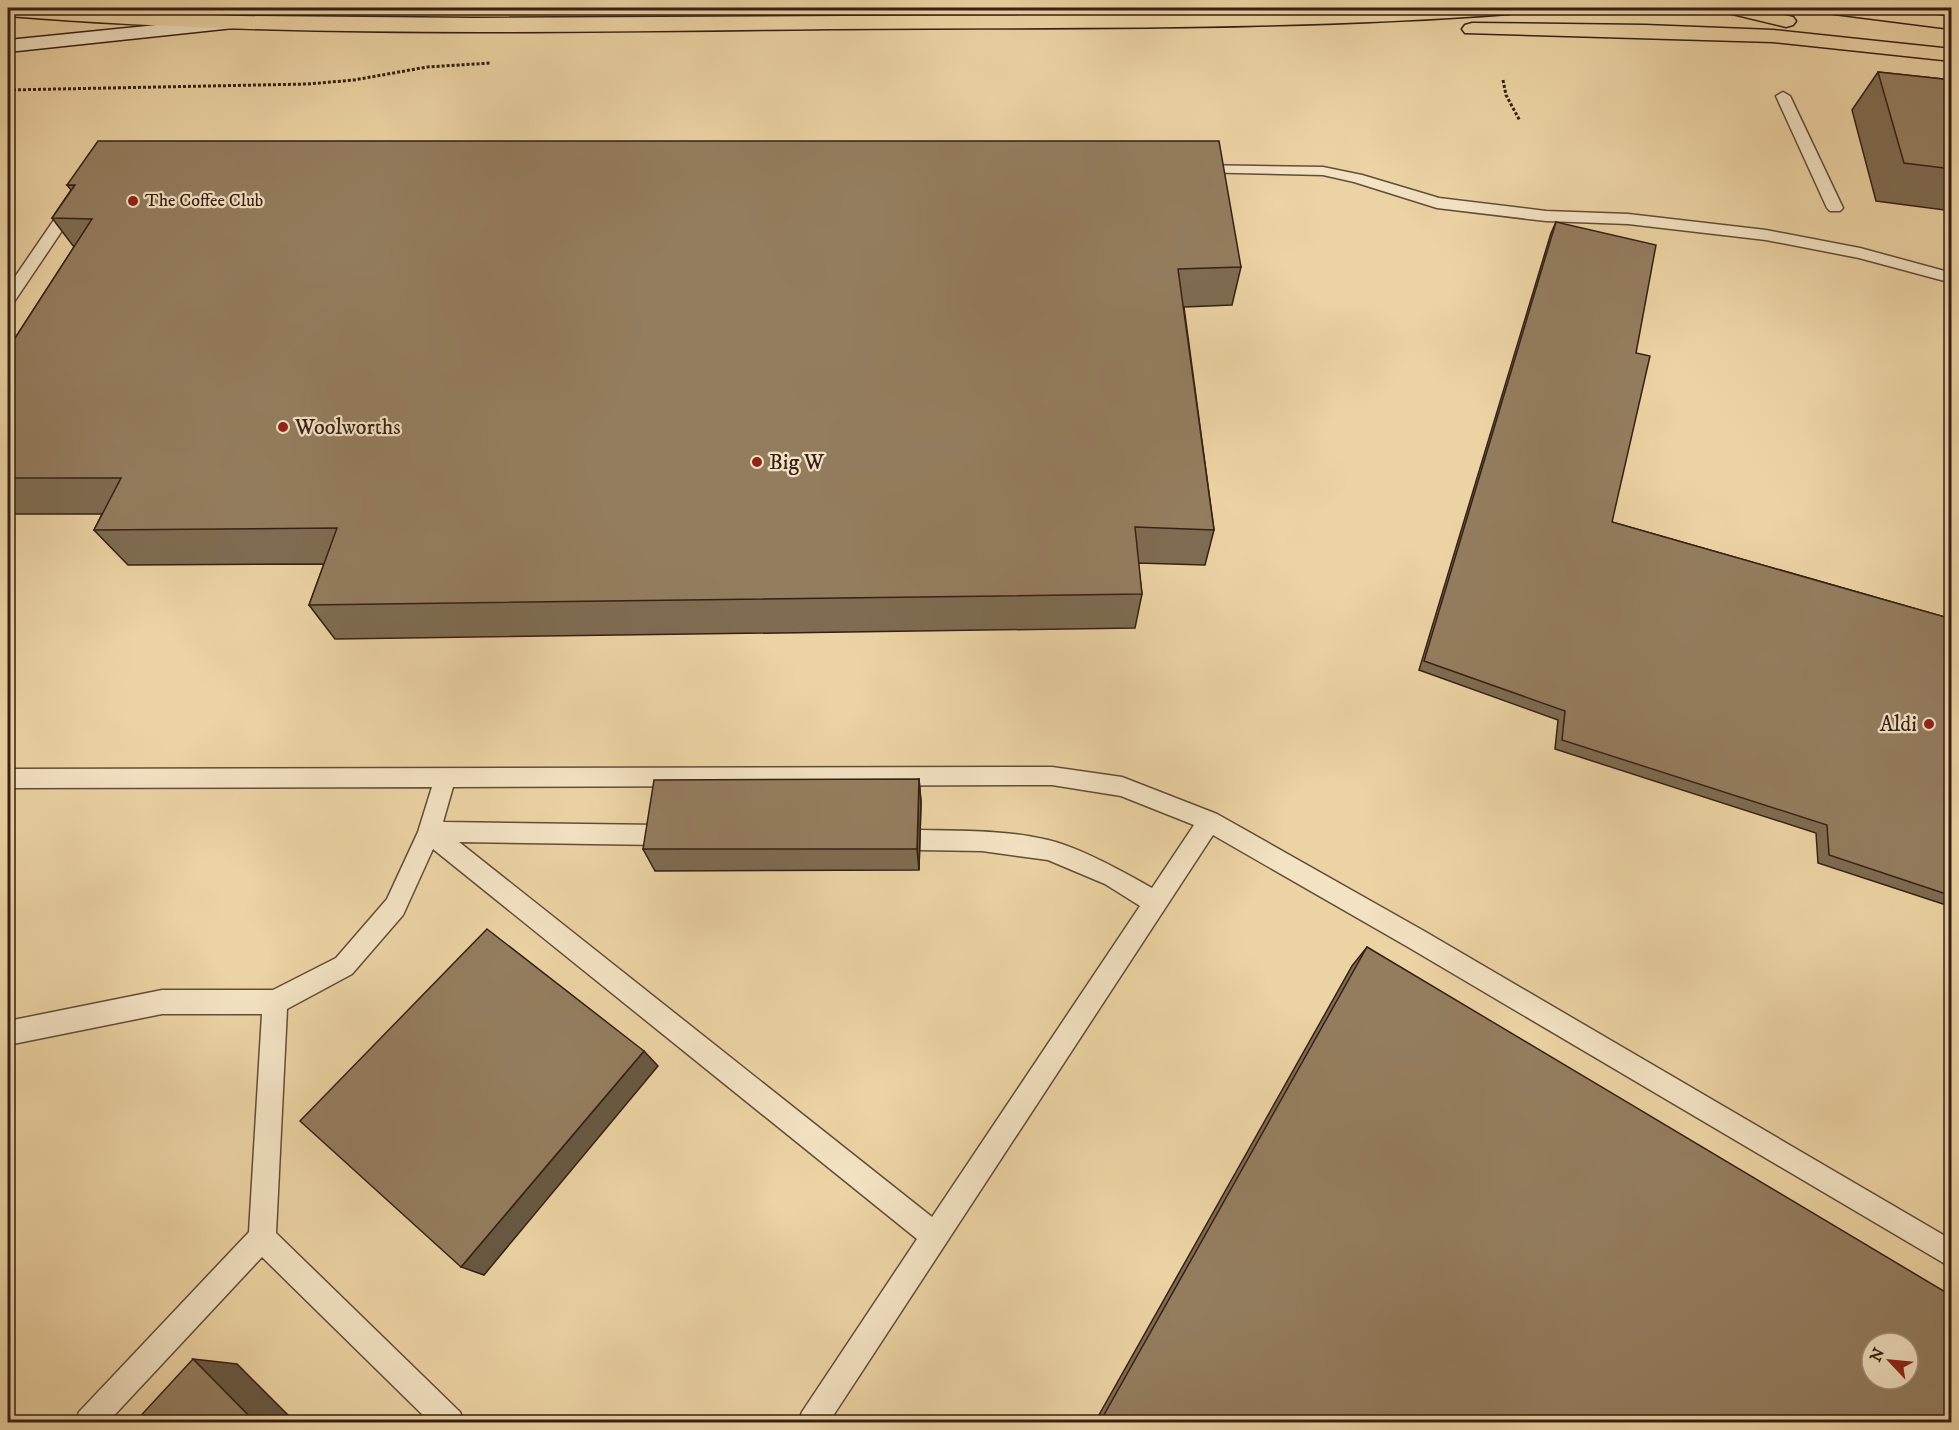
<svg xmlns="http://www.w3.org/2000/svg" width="1959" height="1430" font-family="'IM FELL DW Pica',serif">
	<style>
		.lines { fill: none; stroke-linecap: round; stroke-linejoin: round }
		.service-casing { stroke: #634c39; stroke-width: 3 }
		.secondary-casing { stroke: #351f16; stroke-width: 3 }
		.primary-casing { stroke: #351f16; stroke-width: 3 }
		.path { stroke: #351f16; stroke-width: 3; stroke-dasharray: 3 2; stroke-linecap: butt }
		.service { fill: #f3e2c3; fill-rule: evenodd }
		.secondary { fill: #f3e2c3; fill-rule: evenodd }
		.primary { fill: #ecd3a3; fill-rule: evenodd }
		.wall { fill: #7f6c52; stroke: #351f16; stroke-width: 1.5 }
		.shaded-wall { fill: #685842; stroke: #351f16; stroke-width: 1.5 }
		.building { fill: #947d5f; stroke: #351f16; stroke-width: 1.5; fill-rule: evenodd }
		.poi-dot { fill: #8f2418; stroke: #f3e2c3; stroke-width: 2 }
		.labels { text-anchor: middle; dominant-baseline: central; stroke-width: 4.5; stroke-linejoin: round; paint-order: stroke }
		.far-poi-label { font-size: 18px; fill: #351f16; stroke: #f3e2c3; text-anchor: start }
		.poi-label { font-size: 22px; fill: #351f16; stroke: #f3e2c3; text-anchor: start }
	</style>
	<rect width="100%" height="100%" fill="#ecd3a3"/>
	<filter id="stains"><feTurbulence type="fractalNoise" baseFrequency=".00333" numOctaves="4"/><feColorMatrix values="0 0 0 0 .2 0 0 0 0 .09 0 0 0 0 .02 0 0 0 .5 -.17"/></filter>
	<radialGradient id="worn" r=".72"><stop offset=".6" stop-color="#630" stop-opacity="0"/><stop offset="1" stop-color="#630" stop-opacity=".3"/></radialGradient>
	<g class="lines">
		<defs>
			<path id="service" d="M1783,92l7,4 53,112 -3,3h-10l-3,-3 -51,-112z
				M1195,165l128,2 39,8 77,23 107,13 82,3 138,16 94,18 92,25v10l-93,-25 -93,-18 -138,-16 -82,-3 -109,-13 -83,-26 -31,-7 -133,-3 -2,-3z
				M74,196l8,5 -68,101 -6,1v-16l61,-89z
				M1052,767l70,10 95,37 207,117 528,309v28l-544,-321 -195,-112 -384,587h-31l4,-10 115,-173 -484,-390 -30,66 -51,59 -65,35 -11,224 184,179 4,10h-34l-168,-165 -154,165h-33l4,-10 170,-180 13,-218h-100l-154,31v-24l154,-31h111l63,-32 51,-59 31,-67 14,-45 -424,1v-19zM1052,785l69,11 73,29 -42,63c-28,-16 -73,-41 -104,-48 -42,-10 -86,-9 -128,-10l-8,3 -3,7 3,7 8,3 62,1 66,9 57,24 35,22 -208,311 -473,-375 201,3 8,-3 3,-7 -3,-7 -8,-3 -217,-3 10,-35z"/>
			<path id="secondary" d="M236,17l7,2 3,4 -3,4 -235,25v-12z"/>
			<path id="primary" d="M8,8l233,8 234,2 733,-4 225,-6h86l-3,4 -7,2c-226,17 -452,13 -679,15 -274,3 -549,9 -822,-13z
				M1721,8h32l40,9 3,4 -3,4 -7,2 -62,-15z
				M1824,8h55l73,9v12l-118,-15 -7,-2z
				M1472,23l173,2 128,5 179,19v12l-179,-19 -308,-9 -3,-4 3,-4z"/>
		</defs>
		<use href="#service" class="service-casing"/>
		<use href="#secondary" class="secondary-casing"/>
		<use href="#primary" class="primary-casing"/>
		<path class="path" d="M1503,80l3,15 14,26
			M8,90l300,-6 46,-4 73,-13 64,-4"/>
		<use href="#service" class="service"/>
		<use href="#secondary" class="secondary"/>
		<use href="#primary" class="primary"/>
	</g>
	<path class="wall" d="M1878,72l74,8v131l-76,-10 -24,-91z
		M67,185l1174,82 -9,38 -48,2 30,223 -9,35 -67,-2 4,31 -7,34 -800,11 -26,-34 15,-41 -196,1 -34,-35 8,-16h-94v-165l66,-102 -22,-29 19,-28z
		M1556,222l80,131 -24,169 340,97v288l-134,-44 -2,-30 -261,-84 3,-29 -139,-50 132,-437z
		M919,779l2,23 -2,68 -264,1 -12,-22z
		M1367,947l585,475h-857l257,-456z"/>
	<path class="shaded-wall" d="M919,779l2,23 -2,68 -2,-21z
		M644,1051l14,15 -174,209 -23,-8z
		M193,1359l44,5 58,58h-40z"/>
	<path class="building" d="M1878,72l74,8v89l-48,-6z
		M98,141h1121l22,126 -63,2 36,261 -79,-3 7,67 -833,11 28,-77 -243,2 27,-52h-113v-129l84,-130 -40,-1 23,-33h-8z
		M1556,222l100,23 -20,108 14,3 -38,166 340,97v277l-123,-41 -2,-30 -265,-85 3,-29 -141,-50z
		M919,779l-2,70h-274l11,-69z
		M487,929l157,122 -183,216 -161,-146z
		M1367,947l585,349v126h-852zM1872,1343h36v36h-36z
		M193,1359l62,63h-120z"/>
	<g class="poi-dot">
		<circle cx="133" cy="201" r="6"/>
		<circle cx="283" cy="427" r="6"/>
		<circle cx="757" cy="462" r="6"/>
		<circle cx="1929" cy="724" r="6"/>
	</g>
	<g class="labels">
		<g class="far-poi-label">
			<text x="145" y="201">The Coffee Club</text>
		</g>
		<g class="poi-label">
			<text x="295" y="427">Woolworths</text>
			<text x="769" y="462">Big W</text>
			<text x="1917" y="724" text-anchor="end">Aldi</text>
		</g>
	</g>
	<rect width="1959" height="1430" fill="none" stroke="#ecd3a3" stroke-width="30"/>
	<rect x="9" y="9" width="1941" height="1412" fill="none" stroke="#351f16" stroke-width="3"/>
	<rect x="15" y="15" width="1929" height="1400" fill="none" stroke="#351f16" stroke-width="1.5"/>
	<g transform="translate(1890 1361) rotate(296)"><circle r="28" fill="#f3e2c3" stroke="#a7947e" stroke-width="1.5"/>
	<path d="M0-4.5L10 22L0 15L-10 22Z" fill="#8f2418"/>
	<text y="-9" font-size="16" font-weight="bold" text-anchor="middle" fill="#351f16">N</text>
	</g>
	<rect width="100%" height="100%" filter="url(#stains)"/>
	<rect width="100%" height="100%" fill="url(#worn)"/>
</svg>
